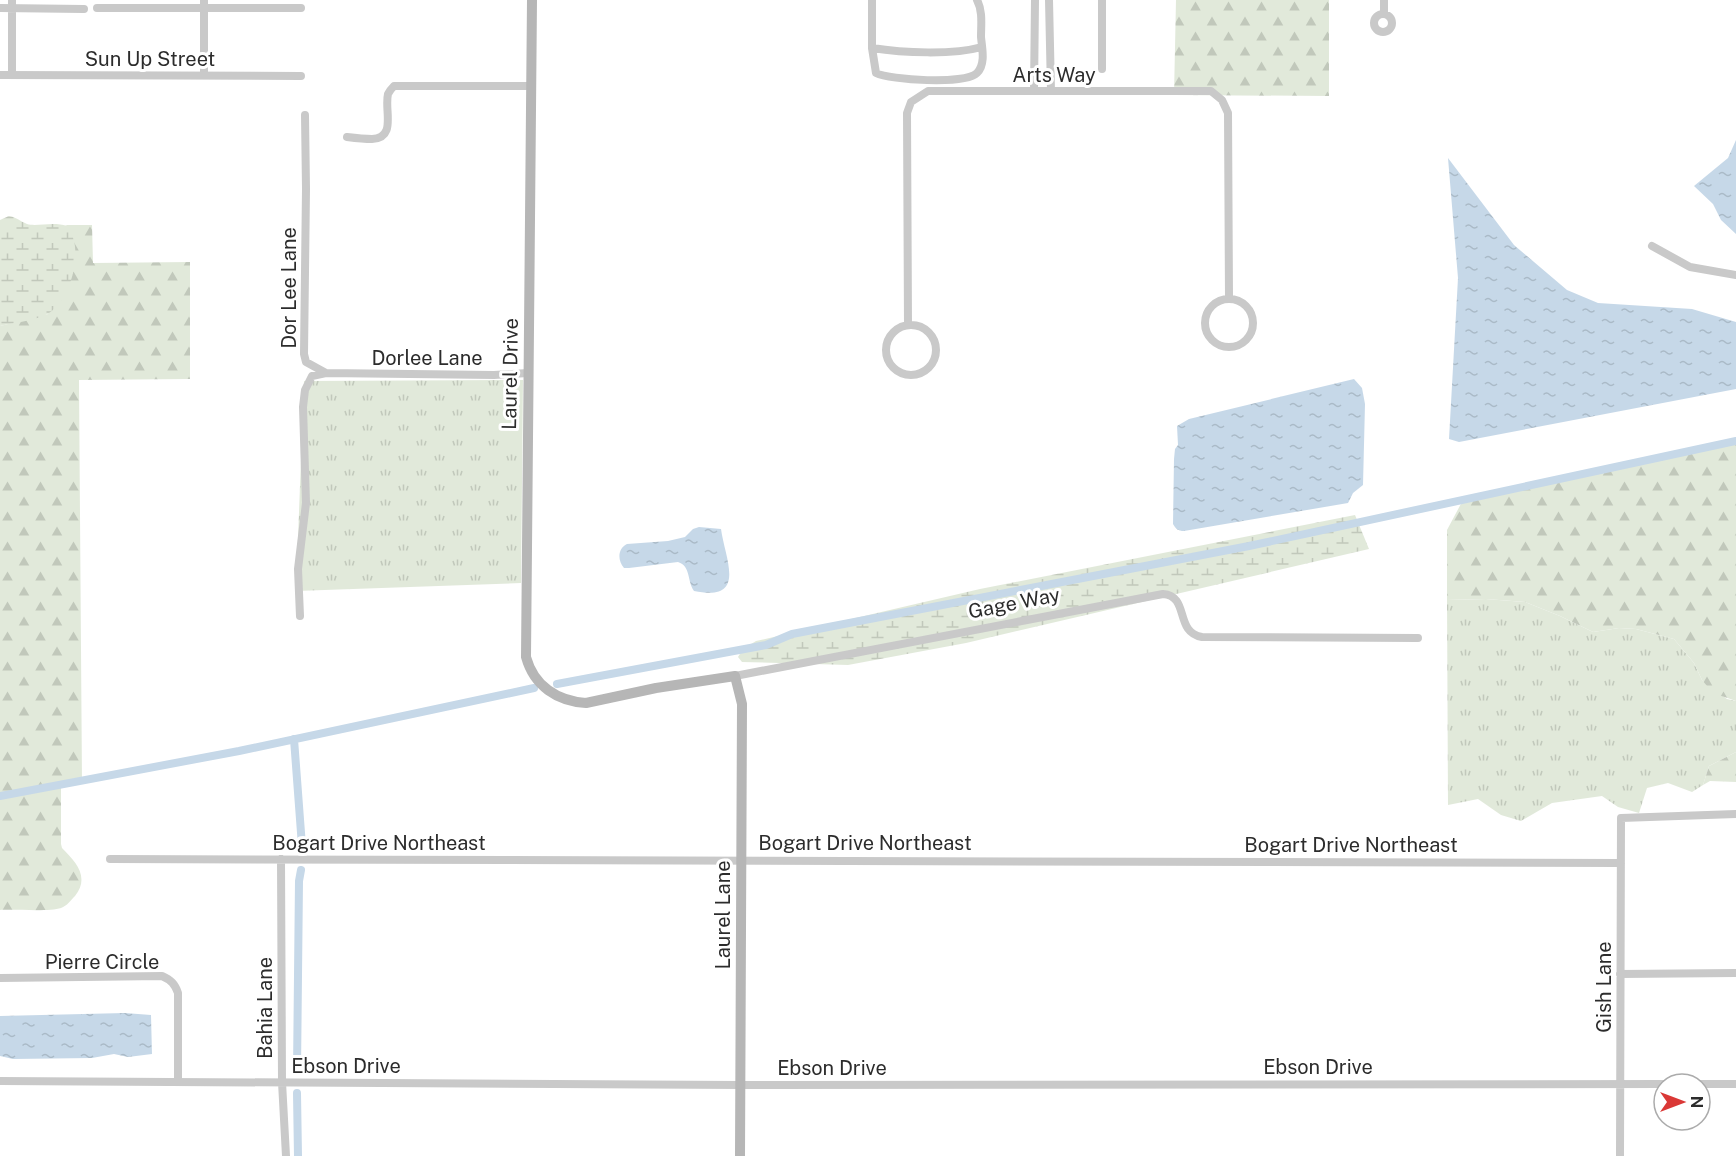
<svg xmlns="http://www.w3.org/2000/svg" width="1736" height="1156" font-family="'Public Sans',sans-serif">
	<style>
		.grass { fill: url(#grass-tufts) }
		.forest { fill: url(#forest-firs) }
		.wetland { fill: url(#wetland-marsh) }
		.water { fill: url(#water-ripples) }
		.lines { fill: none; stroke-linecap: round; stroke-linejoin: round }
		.canal { stroke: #c6d8e8; stroke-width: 8 }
		.street { stroke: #c9c9c9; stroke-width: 8 }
		.secondary { stroke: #b6b6b6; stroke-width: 10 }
		.labels { text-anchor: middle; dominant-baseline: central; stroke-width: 6; stroke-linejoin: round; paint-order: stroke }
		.street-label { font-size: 20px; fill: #2c2c2c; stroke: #fff }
	</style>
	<defs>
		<pattern id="grass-tufts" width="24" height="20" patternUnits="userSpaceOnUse" patternTransform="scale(1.5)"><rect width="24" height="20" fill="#e1e9da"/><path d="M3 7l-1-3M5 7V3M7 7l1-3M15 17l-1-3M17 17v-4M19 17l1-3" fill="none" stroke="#c1c8bb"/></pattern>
		<pattern id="forest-firs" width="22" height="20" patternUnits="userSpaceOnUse" patternTransform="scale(1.5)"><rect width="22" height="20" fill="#e1e9da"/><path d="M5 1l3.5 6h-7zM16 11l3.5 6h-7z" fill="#c1c8bb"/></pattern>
		<pattern id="wetland-marsh" width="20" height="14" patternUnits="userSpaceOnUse" patternTransform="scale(1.5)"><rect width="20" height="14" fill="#e1e9da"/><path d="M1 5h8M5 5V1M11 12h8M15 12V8" fill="none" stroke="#c1c8bb"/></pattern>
		<pattern id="water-ripples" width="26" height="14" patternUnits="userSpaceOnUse" patternTransform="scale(1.5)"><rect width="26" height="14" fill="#c6d8e8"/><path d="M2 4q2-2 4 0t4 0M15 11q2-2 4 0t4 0" fill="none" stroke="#aabac7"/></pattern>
	</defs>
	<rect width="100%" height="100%" fill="#fff"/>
	<path class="grass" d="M523,380l-2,203 -225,8 8,-210z
		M1486,599l39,3 35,14 33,16 26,-4 17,1 38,10 20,24 8,17 25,19 9,2v51l-27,14 -6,19 -11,7 -24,-9 -21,5 -8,25 -21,-6 -16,-11 -50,7 -31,18 -20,-6 -23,-16 -30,6 -1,-205z"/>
	<path class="forest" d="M1176,0h153v96l-155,-1z
		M65,225h27l1,38 97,-1v117l-111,1 3,403 -21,5v56l1,4c14,14 28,29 13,48 -4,4 -8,10 -14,12 -11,4 -47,1 -61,2v-584l48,-12 19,-88z
		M1736,443v258l-23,-8 -11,-13 -8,-17 -20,-24 -38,-10 -17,-1 -26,4 -33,-16 -35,-14 -39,-3 -39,1v-70l16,-30z
		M1736,752v30l-26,-1 -7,4 6,-19z"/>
	<path class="wetland" d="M9,216c7,1 11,5 18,8 10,3 26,-3 40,2 18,21 5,72 -18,87 -10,7 -36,10 -49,13v-106z
		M1355,515l14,34 -403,94 -118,22 -106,-3 -4,-5 5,-8 13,-8 48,-11 176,-41z"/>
	<path class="water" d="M1736,140v94l-15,-14 -8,-16 -19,-18 34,-28z
		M1448,158l66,87 53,45 31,13 94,6 44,13v67l-277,53 -10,-3 9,-161z
		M1354,379l8,9 3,16 -2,81 -10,8 -5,10 -164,28c-6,0 -8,-2 -11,-7l1,-65 1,-10 3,-4 -1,-19 12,-7z
		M699,527l22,2c4,30 27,73 -27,62 -7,-10 -3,-25 -16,-29l-49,6h-5c-7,-8 -6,-20 3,-24l41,-3 17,-4 8,-8z
		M125,1013l26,2 1,39 -24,3 -14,-3 -22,4 -79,1 -13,-3v-40z"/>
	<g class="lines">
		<path class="canal" d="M557,684l209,-39 26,-11 457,-88 487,-105
			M294,739l8,107
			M0,796l239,-45 295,-63
			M297,1071l2,-190 2,-11
			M297,1093l1,63"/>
		<path class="street" d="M872,0v48l4,25c14,7 89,12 101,0 9,-9 5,-25 4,-36 0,-12 2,-26 -4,-37
			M1049,0l2,91
			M1102,0v69
			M1384,0v14
			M0,8l84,1
			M97,8h204
			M1374 23a9 9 0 1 1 18 0a9 9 0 1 1-18 0Z
			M872,48c31,5 81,7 110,-1
			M0,75l301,1
			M12,75v-75
			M204,75v-75
			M1034,91l1,-91
			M305,115l1,74 -2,165 2,8 20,11
			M347,137c8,1 17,2 25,2 25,-1 12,-29 16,-45 1,-2 4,-6 6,-8h137
			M1652,246l38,21 46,8
			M1205 323a24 24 0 1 1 48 0a24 24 0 1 1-48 0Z
			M908,325l-1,-212 4,-11 17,-11h283l11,9 6,13 1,185
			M886 350a25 25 0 1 1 50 0a25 25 0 1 1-50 0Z
			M300,616l-2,-47 8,-66 -3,-96 2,-17 7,-14 14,-3 168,2 34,-2
			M735,676l428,-82c27,2 11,38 39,43l216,1
			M110,859l1511,4
			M281,859l1,223 4,74
			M1620,974l116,-1
			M0,978l162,-2c9,4 13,8 16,17v89
			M0,1081l740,4 924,-1
			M1700,1084h36
			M1620,1156l1,-338 115,-4"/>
		<path class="secondary" d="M532,0l-6,657c8,29 31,44 60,46l70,-15 79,-12 7,28 -2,452"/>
	</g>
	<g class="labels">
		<g class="street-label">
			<text x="150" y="59">Sun Up Street</text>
			<text x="1054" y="75">Arts Way</text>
			<text transform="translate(289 288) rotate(-90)">Dor Lee Lane</text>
			<text x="427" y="358">Dorlee Lane</text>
			<text transform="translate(510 374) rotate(-89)">Laurel Drive</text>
			<text transform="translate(1014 603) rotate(-11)">Gage Way</text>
			<text x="379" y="843">Bogart Drive Northeast</text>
			<text x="865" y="843">Bogart Drive Northeast</text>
			<text x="1351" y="845">Bogart Drive Northeast</text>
			<text transform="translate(723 915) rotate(-90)">Laurel Lane</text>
			<text x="102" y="962">Pierre Circle</text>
			<text transform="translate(1604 987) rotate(-90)">Gish Lane</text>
			<text transform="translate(265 1008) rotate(-90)">Bahia Lane</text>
			<text x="346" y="1066">Ebson Drive</text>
			<text x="1318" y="1067">Ebson Drive</text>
			<text x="832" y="1068">Ebson Drive</text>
		</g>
	</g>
	<g transform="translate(1682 1102) rotate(90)"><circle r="28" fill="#ffffff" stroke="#ababab" stroke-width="1.5"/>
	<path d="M0-4.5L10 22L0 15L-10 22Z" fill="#da3836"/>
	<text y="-9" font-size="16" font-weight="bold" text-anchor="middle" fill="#2c2c2c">N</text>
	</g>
</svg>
